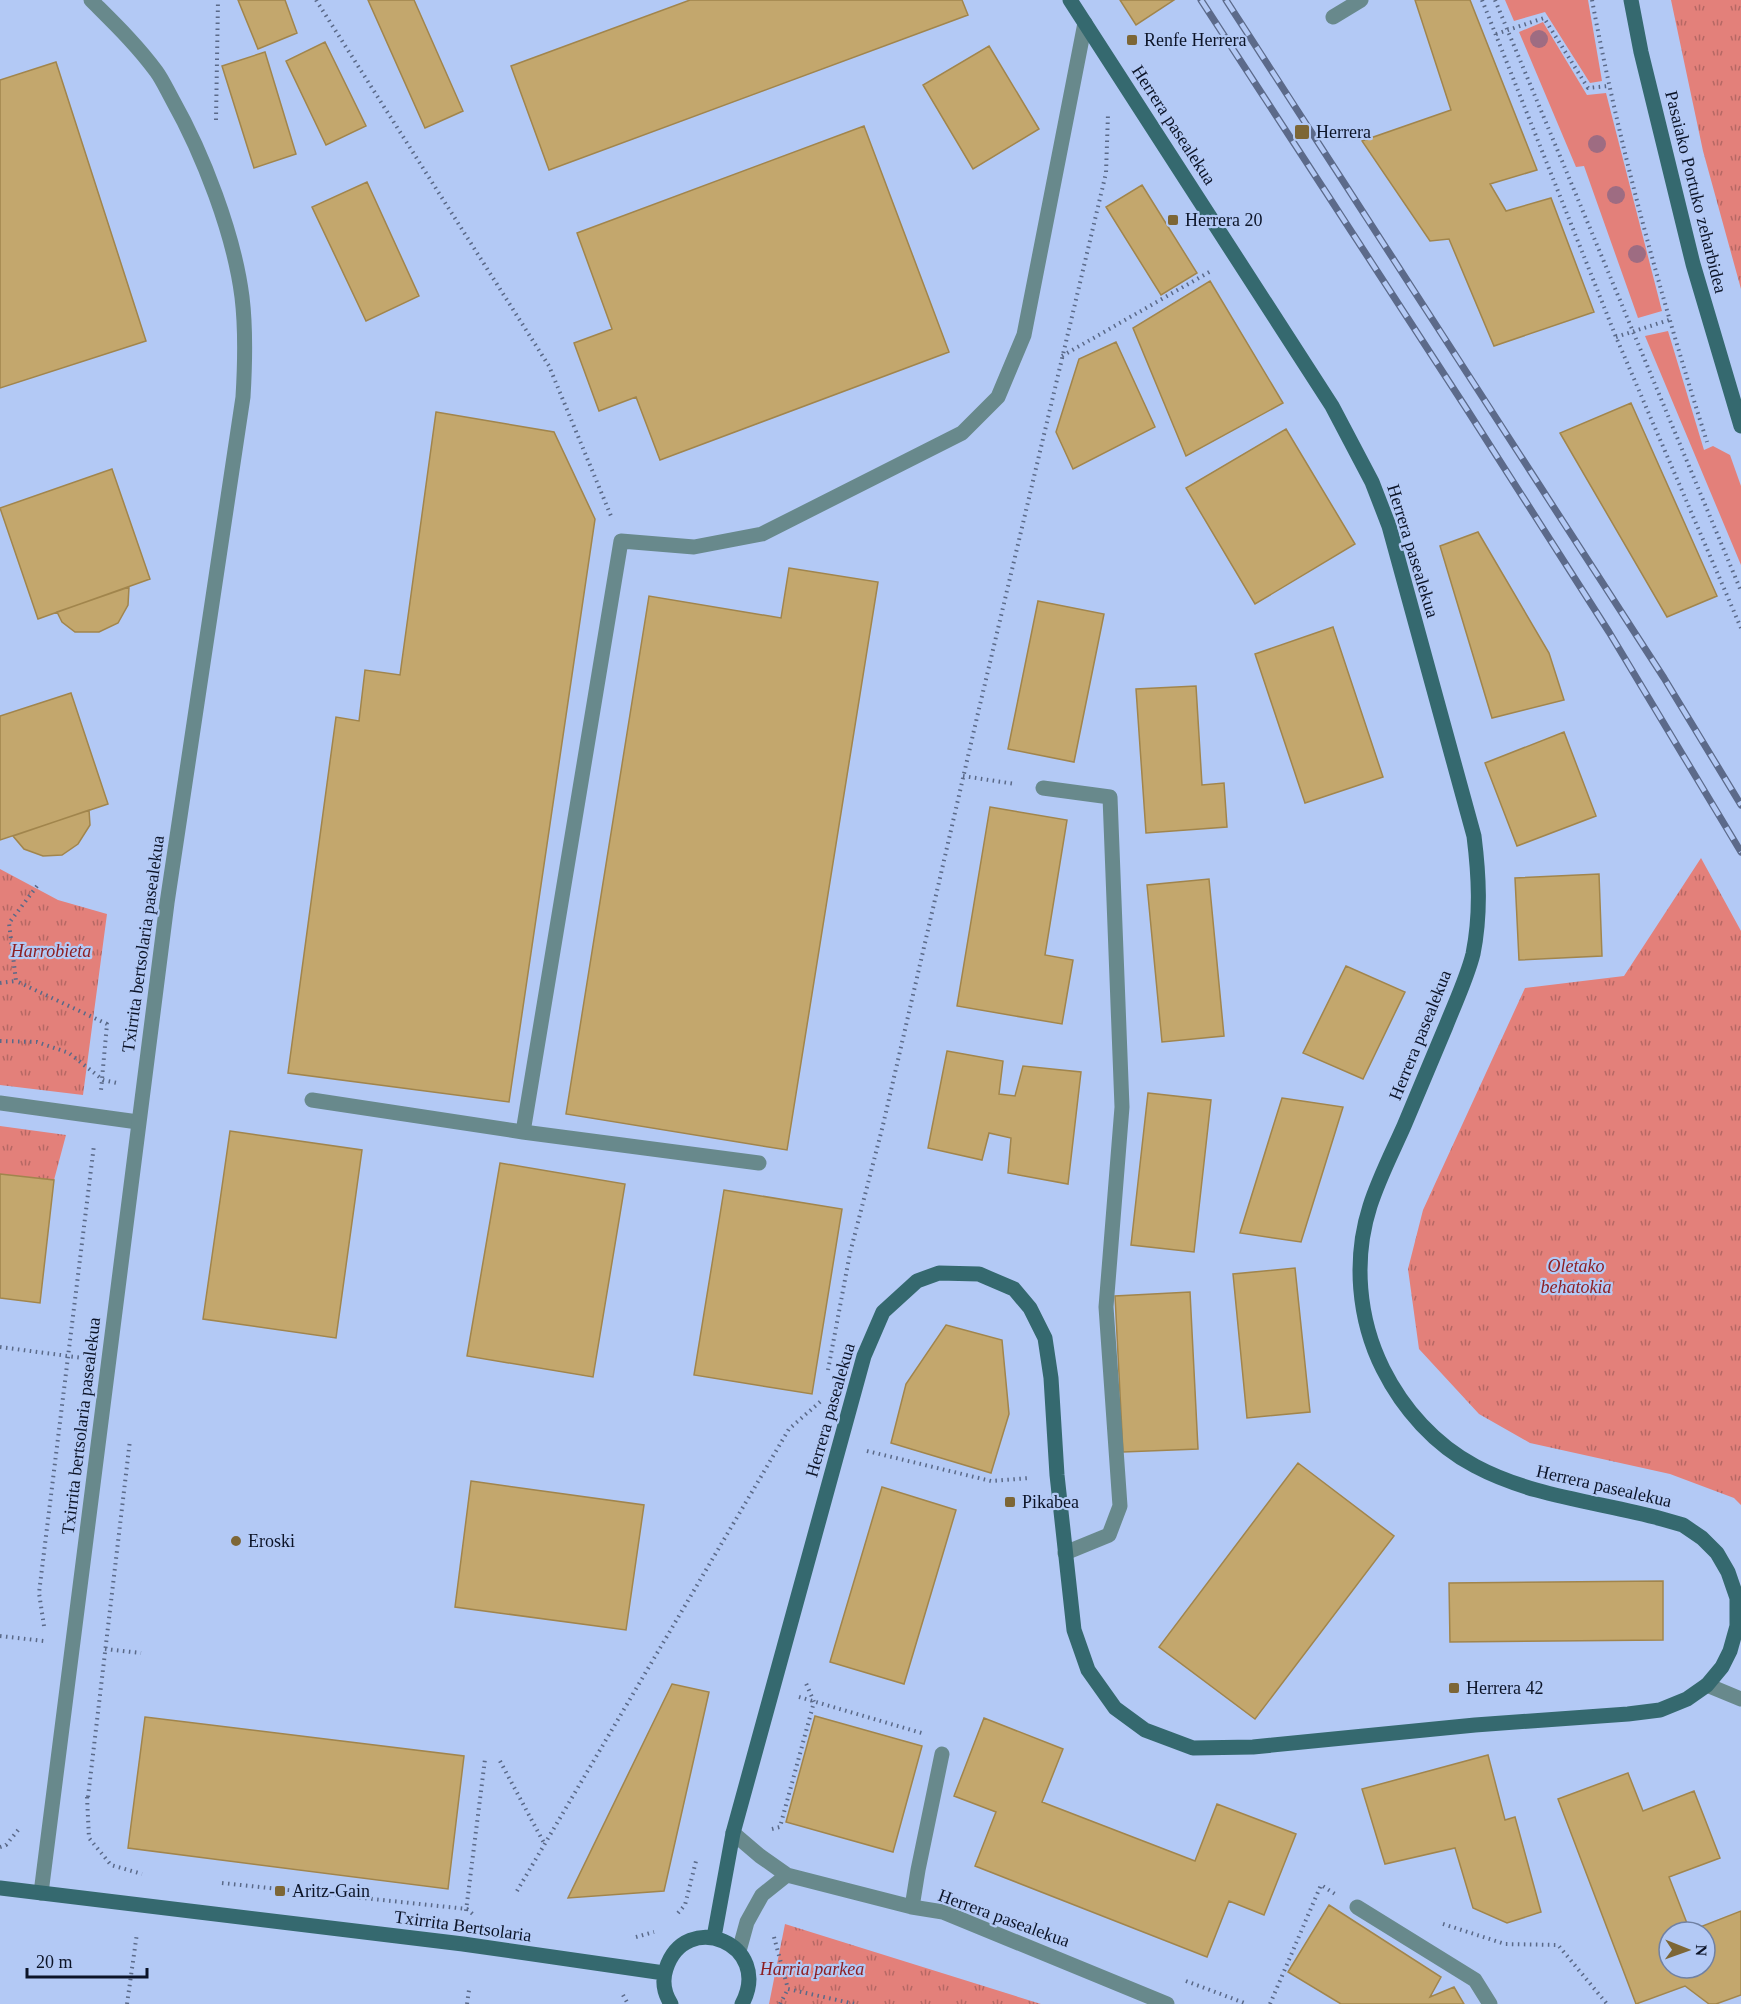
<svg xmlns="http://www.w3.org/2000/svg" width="1741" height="2004" font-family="Georgia,serif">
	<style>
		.green { fill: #e3807a }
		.park { fill: url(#park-tufts) }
		.building { fill: #c3a76d; stroke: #a1854c; stroke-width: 1.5; fill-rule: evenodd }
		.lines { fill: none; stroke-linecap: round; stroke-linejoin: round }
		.path { stroke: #5a6988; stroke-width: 4; stroke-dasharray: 1.5 4.5; stroke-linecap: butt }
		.lane { stroke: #68898c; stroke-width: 15 }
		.street { stroke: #68898c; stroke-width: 15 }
		.secondary { stroke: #35696f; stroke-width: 15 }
		.rail-casing { stroke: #5c6a8a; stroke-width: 7 }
		.rail { stroke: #b3c9f5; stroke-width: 4.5; stroke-dasharray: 14; stroke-linecap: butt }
		.tree { fill: #9e6c82 }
		.poi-dot { fill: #7d6636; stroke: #b3c9f5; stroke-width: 2 }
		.labels { text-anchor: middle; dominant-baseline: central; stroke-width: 4.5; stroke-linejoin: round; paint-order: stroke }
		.poi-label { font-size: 18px; fill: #0c1428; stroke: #b3c9f5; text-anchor: start }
		.street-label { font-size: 18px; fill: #0c1428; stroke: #b3c9f5 }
		.park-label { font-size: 18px; font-style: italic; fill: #8c1f23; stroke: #b3c9f5 }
	</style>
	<defs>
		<pattern id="park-tufts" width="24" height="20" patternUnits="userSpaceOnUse" patternTransform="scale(1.5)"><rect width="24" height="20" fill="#e3807a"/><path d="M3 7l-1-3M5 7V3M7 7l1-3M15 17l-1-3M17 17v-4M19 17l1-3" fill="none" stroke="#b66864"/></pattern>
	</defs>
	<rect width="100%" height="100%" fill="#b3c9f5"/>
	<path class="green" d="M1505,0h83l14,81 -12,2 -45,-71 -31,9z
		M1543,22l44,73 19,-2 56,218 -24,7 -54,-152 -8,1 -57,-135z
		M1668,331l36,119 9,-4 17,9 11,31v79l-96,-229z"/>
	<path class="park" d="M1671,0h70v289l-38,-138z
		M1701,858l40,73v574l-7,-7 -64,-24 -140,-31 -51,-29 -60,-65 -11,-80 15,-59 102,-222 99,-12z
		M0,869l58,31 49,14 -24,181 -83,-10z
		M0,1126l66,9 -12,45 -54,-6z
		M785,1924l256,80h-272z"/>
	<path class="building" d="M238,0h47l12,33 -39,16z
		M368,0h46l49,111 -38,17z
		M690,0h272l6,15 -419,155 -38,-104z
		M1120,0h54l-38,25z
		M1415,0h55l67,170 -47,14 16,27 45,-13 43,114 -100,34 -45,-107 -19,2 -68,-100 89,-31z
		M325,42l41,84 -40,19 -40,-84z
		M989,46l50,83 -66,40 -50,-84z
		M265,52l31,102 -42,14 -32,-102z
		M56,62l90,279 -146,47v-308z
		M864,126l85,226 -289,108 -24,-63 -37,14 -25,-68 38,-14 -35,-96z
		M367,182l52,114 -53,25 -54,-114z
		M1142,185l55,88 -36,22 -55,-88z
		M1210,281l73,122 -97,53 -53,-128z
		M1116,342l39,85 -82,42 -17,-37 23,-73z
		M1631,403l86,193 -50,21 -107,-184z
		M436,412l118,20 41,87 -86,583 -221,-29 48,-356 23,4 6,-51 35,5z
		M1286,429l69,115 -100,60 -69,-116z
		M112,469l38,110 -112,40 -38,-111z
		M1478,532l71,121 15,47 -72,18 -52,-172z
		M789,568l89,14 -91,568 -221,-36 83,-518 132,22z
		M129,587l-1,18 -10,18 -19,9h-24l-13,-10 -5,-10z
		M1038,601l66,13 -30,148 -66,-13z
		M1333,627l50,150 -78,26 -50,-149z
		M1196,686l6,99 22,-2 3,44 -81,6 -10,-144z
		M71,693l37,111 -108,36v-124z
		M1564,732l32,84 -79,30 -32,-83z
		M990,807l77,13 -22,135 28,5 -11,64 -105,-18z
		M89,810l1,15 -12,19 -16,11 -19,1 -19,-7 -11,-13z
		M1599,874l3,82 -83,4 -4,-82z
		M1209,879l15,157 -62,6 -15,-157z
		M1346,966l59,26 -42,87 -60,-26z
		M947,1051l56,10 -4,33 16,2 8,-30 58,6 -13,112 -60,-11 3,-35 -22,-5 -7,27 -54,-12z
		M1148,1093l63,7 -17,152 -63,-7z
		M1282,1098l61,9 -42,135 -61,-9z
		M230,1131l132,19 -26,188 -133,-19z
		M500,1163l125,21 -32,193 -126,-21z
		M0,1174l54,6 -14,123 -40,-5z
		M724,1190l118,19 -30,185 -118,-19z
		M1295,1268l15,144 -63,6 -14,-144z
		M1190,1292l8,157 -75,3 -8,-156z
		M946,1325l56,15 7,74 -18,59 -100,-30 15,-59z
		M1298,1463l96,73 -139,183 -96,-72z
		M471,1481l173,24 -18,125 -171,-23z
		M882,1487l74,23 -52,174 -74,-22z
		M1663,1581v59l-213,2 -1,-59z
		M672,1684l37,8 -45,199 -96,7z
		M815,1716l107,30 -29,106 -107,-30z
		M145,1717l319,39 -16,133 -320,-41z
		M984,1718l79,31 -21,53 153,59 22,-57 79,30 -32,81 -35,-14 -22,56 -232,-91 21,-54 -42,-16z
		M1488,1755l17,65 10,-3 26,95 -34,11 -34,-15 -18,-60 -70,16 -23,-75z
		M1628,1773l15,38 51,-20 26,67 -51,19 21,54 51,-20v84l-25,9h-7l-24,-18 -49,18 -78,-205zM1669,1932h36v36h-36z
		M1329,1905l112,72 -11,20 24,-10 10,17h-123l-53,-32z"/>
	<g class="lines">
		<path class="path" d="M316,0l233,366 62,150
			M1482,0l134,337 125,291
			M1495,0l246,591
			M1592,0c28,150 69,297 115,442
			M1496,34l48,-16 44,70 20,-2
			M216,120l2,-120
			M1616,337l53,-17
			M1062,356l149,-85
			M963,776l52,8
			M37,886l-28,37 7,58 91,43 -6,66
			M0,983l16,-2
			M0,1041l37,1 32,11 34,27 14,3
			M0,1347l83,11
			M828,1370l22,-117 33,-128 95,-412 128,-540 2,-59
			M867,1451l124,30 39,-3
			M44,1626l-5,-33 55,-448
			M0,1636l44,5
			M105,1649l36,4
			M799,1697l126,37
			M500,1761l44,82
			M87,1797l2,41 22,27 31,9
			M88,1797l42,-357
			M772,1829l8,-2 34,-125 -9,-21
			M0,1847l6,-2 13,-16
			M222,1883l245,26 8,7
			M517,1891l272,-462 32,-28
			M466,1911l19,-152
			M678,1913l7,-8 11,-44
			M1443,1924l62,20 53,1 49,59
			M636,1937l18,-5
			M774,1937l14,52 67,15
			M1186,1981l61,23
			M623,1995l5,9
			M127,2004l10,-71
			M467,2004l2,-14
			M780,2004l8,-15
			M1270,2004l51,-119 14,9"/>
		<path class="lane" d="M312,1100l211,32 236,31
			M0,1103l138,19
			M523,1132l98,-591 73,6 68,-13 200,-101 36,-36 26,-62 61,-312
			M1357,1907l118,73 15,24"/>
		<path class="street" d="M1333,17l28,-17
			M1043,788l67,9 12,310 -16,200 14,199 -11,29 -44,18
			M1707,1685l34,14
			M733,1833l27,23 27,19 125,32 31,5 224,92
			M41,1893l126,-990 76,-506c2,-33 3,-67 -1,-100 -8,-63 -39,-143 -70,-198 -5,-9 -10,-20 -16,-28 -19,-26 -42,-48 -65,-71
			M912,1907l6,-37 24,-116
			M739,1951l8,-29 15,-27 25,-20"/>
		<path class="secondary" d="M1631,0l10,52 52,212 48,162
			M0,1888l463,56 201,29
			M714,1937l19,-104 131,-477 19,-44 34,-31 22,-8 40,1 35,15 16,19 15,30 6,40 6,97 17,155 14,40 27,38 30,22 48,18 60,-1 222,-22 153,-11 32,-4 27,-11 20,-14 15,-18 8,-16 7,-25v-28l-9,-26 -11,-19 -15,-15 -19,-13 -21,-6c-62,-17 -129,-22 -187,-53 -40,-21 -72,-57 -92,-97 -25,-50 -30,-110 -13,-163 9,-28 22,-53 34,-80 14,-33 28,-67 42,-100 9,-23 21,-48 27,-72 8,-40 6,-78 1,-118l-85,-310 -17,-44 -40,-76 -262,-406
			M671,2004c-7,-11 -9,-23 -5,-35 19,-61 108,-25 76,35"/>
		<defs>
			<path id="rail" d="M1201,0l267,411 141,221 132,220
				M1226,0l438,678 77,127"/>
		</defs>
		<use href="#rail" class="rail-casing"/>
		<use href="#rail" class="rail"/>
	</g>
	<g class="tree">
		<circle cx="1539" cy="39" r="9"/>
		<circle cx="1597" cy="144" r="9"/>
		<circle cx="1616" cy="195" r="9"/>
		<circle cx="1637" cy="254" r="9"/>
	</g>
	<g class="poi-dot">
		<rect x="1126" y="34" width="12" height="12" rx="3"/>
		<rect x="1294" y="124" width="16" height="16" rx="3"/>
		<rect x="1167" y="214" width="12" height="12" rx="3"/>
		<rect x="1004" y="1496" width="12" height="12" rx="3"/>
		<circle cx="236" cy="1541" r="6"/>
		<rect x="1448" y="1682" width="12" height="12" rx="3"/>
		<rect x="274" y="1885" width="12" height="12" rx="3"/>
	</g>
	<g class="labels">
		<g class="poi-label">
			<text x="1144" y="40">Renfe Herrera</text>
			<text x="1316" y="132">Herrera</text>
			<text x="1185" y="220">Herrera 20</text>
			<text x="1022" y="1502">Pikabea</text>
			<text x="248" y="1541">Eroski</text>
			<text x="1466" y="1688">Herrera 42</text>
			<text x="292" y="1891">Aritz-Gain</text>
		</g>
		<g class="street-label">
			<text transform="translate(1174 125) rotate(57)">Herrera pasealekua</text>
			<text transform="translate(1696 192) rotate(76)">Pasaiako Portuko zeharbidea</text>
			<text transform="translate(1413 551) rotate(73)">Herrera pasealekua</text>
			<text transform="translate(143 944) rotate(-82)">Txirrita bertsolaria pasealekua</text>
			<text transform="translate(1420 1035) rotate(-68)">Herrera pasealekua</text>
			<text transform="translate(830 1410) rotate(-74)">Herrera pasealekua</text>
			<text transform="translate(81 1426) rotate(-83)">Txirrita bertsolaria pasealekua</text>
			<text transform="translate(1604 1486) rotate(13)">Herrera pasealekua</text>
			<text transform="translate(1004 1918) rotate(20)">Herrera pasealekua</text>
			<text transform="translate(463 1926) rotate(8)">Txirrita Bertsolaria</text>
		</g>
		<g class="park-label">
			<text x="51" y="951">Harrobieta</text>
			<text x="1576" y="1266">Oletako<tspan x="1576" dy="21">behatokia</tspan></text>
			<text x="812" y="1969">Harria parkea</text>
		</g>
	</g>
	<g transform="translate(1687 1950) rotate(91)"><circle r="28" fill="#b3c9f5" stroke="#7081a3" stroke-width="1.5"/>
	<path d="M0-4.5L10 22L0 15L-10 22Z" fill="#7d6636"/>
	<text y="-9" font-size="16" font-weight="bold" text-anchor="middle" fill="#0c1428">N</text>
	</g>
	<path d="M27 1968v9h120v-9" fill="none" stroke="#0c1428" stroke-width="3"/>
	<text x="36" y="1968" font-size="18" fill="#0c1428" stroke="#b3c9f5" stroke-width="4.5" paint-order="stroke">20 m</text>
</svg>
